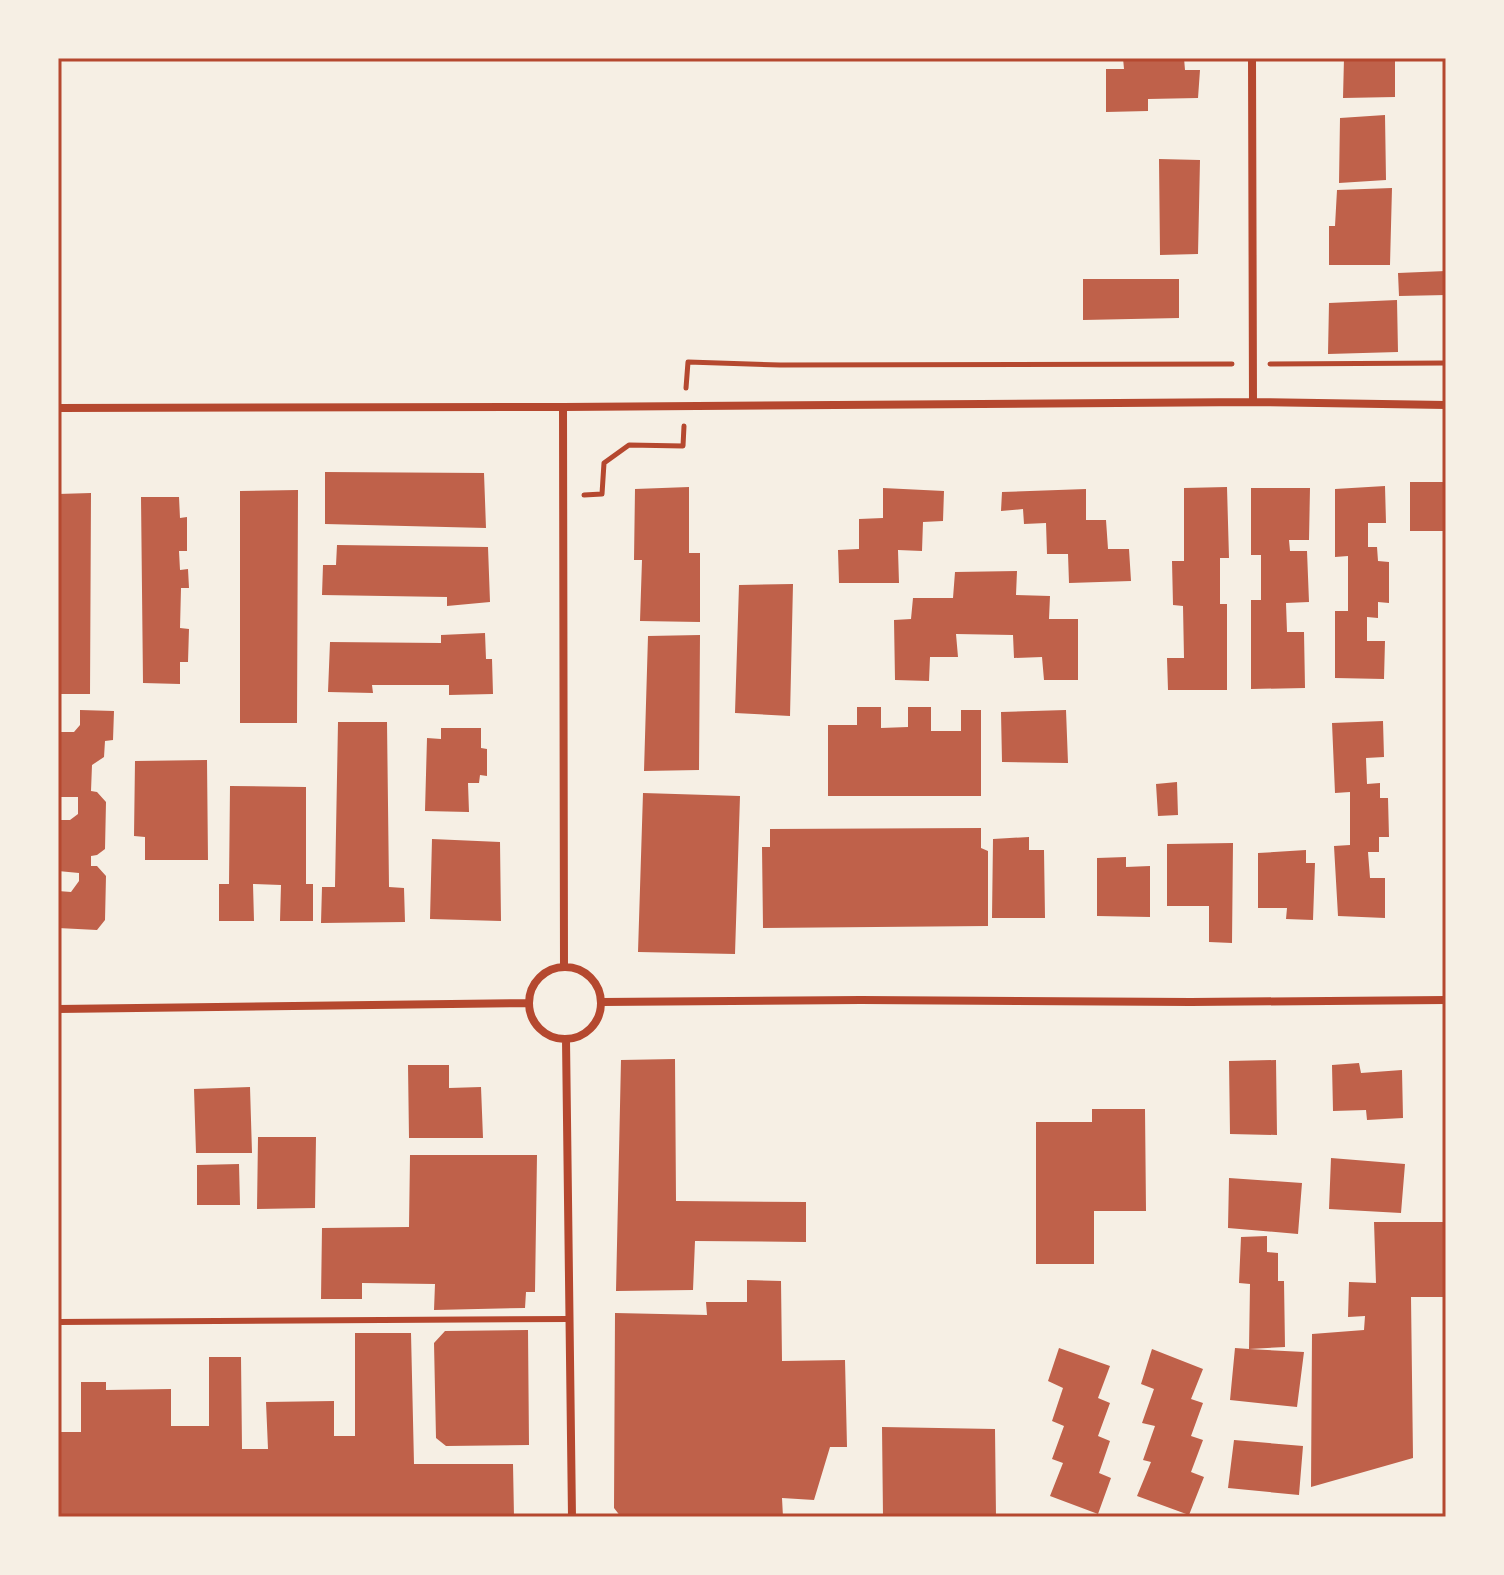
<svg xmlns="http://www.w3.org/2000/svg" width="1504" height="1575" font-family="Roboto,sans-serif">
	<style>
		.building { fill: #bf614a }
		.lines { fill: none; stroke-linecap: round; stroke-linejoin: round }
		.path { stroke: #b5482f; stroke-width: 5 }
		.service { stroke: #b5482f; stroke-width: 6 }
		.minor { stroke: #b5482f; stroke-width: 8 }
		.neatline { fill: none; stroke: #b5482f; stroke-width: 3 }
	</style>
	<rect width="100%" height="100%" fill="#f6efe4"/>
	<path class="building" d="M1123,58h61l1,12h15l-2,28 -50,1v12l-42,1v-43h18z
		M1344,58h51v39l-52,1z
		M1385,115l1,65 -47,3 1,-65z
		M1159,159l41,1 -2,94 -38,1z
		M1392,188l-2,77h-61v-39h6l2,-36z
		M1446,271v24l-47,1 -1,-23z
		M1083,279h96v39l-96,2z
		M1397,300l1,52 -70,2 1,-51z
		M325,472l159,1 2,55 -161,-4z
		M1410,482h36v49h-36z
		M1385,486l1,37h-18v24h9l1,14 11,1v41l-11,-1v16l-11,-1v24h18l-1,38 -49,-1v-67h13v-55l-13,1v-68z
		M689,487v66h11v69l-60,-1 2,-61h-8l1,-71z
		M1227,487l2,71h-9v46h7v86h-59l-1,-32h17l-1,-52 -10,-1 -1,-44h12v-73z
		M883,488l61,3 -1,30 -20,1 -1,29 -24,-1 1,33h-60l-1,-33 21,-1v-30l24,-1z
		M1251,488h59l-1,52h-20l1,11h17l2,51 -23,1 1,29h17l1,56 -54,1v-89h10v-45h-10z
		M1086,489v31h20l2,29h21l2,32 -62,2 -1,-29h-21l-1,-31 -22,1 -1,-15 -22,2 1,-19z
		M298,490l-1,233h-57v-232z
		M91,493l-1,201h-32v-200z
		M141,497h38l1,21 7,-1v34h-8l1,19 8,-1 1,19h-8l-1,40 9,1 -1,33h-8v22l-37,-1z
		M337,545l151,2 2,55 -43,4v-9l-125,-2 1,-30h13z
		M1017,571l-1,24 34,1 -1,23h29v61h-34l-2,-23 -28,1 -1,-23 -57,-1 2,23h-28l-1,24 -34,-1 -1,-60 17,-1 2,-21h40l2,-26z
		M793,584l-3,132 -55,-3 4,-128z
		M485,633l1,26h6l1,35 -44,1v-10h-77l1,8 -45,-1 2,-50 111,1v-8z
		M700,635l-1,135 -55,1 4,-135z
		M857,707h24v21l27,-1v-20h23v24h30v-21h20v86h-153v-71h29z
		M80,710l34,1 -1,29 -8,1 -1,16 -12,8 -1,26 6,1 9,10 -1,47 -8,6 -6,1v10h6l9,10 -1,44 -8,10 -39,-2v-37l13,1 8,-11v-8l-21,-2v-51h12l8,-6v-17h-20v-65h16l6,-7z
		M1066,710l2,53 -66,-1 -1,-50z
		M1383,721l1,36 -18,1 1,26 13,-1v15h8l1,39h-10v15h-11l2,26h15v40l-47,-2 -4,-70 16,-1v-53l-15,1 -3,-70z
		M338,722h49l2,165 15,1 1,34 -84,1 1,-36h13z
		M441,728h40v20l6,1v27l-7,-1 -1,8h-11l1,29 -44,-1 2,-73 14,1z
		M207,760l1,100h-63v-23l-11,-1 1,-75z
		M1177,782l1,33 -20,1 -2,-32z
		M230,786l76,1v97h7v37h-33l1,-36 -28,-1 1,37h-35v-37h10z
		M643,793l97,3 -5,158 -97,-2z
		M981,828v20l7,3v75l-225,2 -1,-81h8v-18z
		M1029,837v13h15l1,68h-53l1,-79z
		M432,839l68,3 1,79 -71,-2z
		M1233,843l-1,100 -23,-1v-36h-42v-62z
		M1306,850v13h9l-2,57 -27,-1 1,-11h-29v-55z
		M1126,857v10l24,-1v51l-53,-1v-58z
		M675,1059l1,142 130,1v40l-111,-1 -2,49 -77,1 5,-231z
		M1276,1060l1,75 -47,-1 -1,-73z
		M1359,1063l2,10 41,-3 1,48 -36,2 -1,-10 -33,1 -1,-46z
		M408,1065h41v23l32,-1 2,51h-74z
		M250,1087l2,66h-56l-2,-64z
		M1092,1109h53l1,102h-52v53h-58v-142h56z
		M258,1137h58l-1,71 -58,1z
		M410,1155h127l-2,137h-9l-1,16 -91,2 1,-26 -73,-1v16h-41l1,-71 87,-1z
		M1331,1158l74,6 -4,49 -72,-4z
		M239,1164l1,41h-43v-40z
		M1229,1178l73,5 -4,51 -70,-6z
		M1374,1222h72v75h-35l2,161 -102,29 1,-153 52,-4 1,-14 -17,1 1,-35 27,1z
		M1267,1236v16l11,1v28h6l1,66 -36,2 55,3 -7,55 -67,-7 5,-52 14,1 1,-65 -11,-1 2,-46z
		M747,1280l34,1 1,80 63,-1 2,87h-17l-16,53 -32,-2 1,19h-162l-7,-9 1,-195 92,2 -1,-13h41z
		M528,1330l1,115 -83,1 -10,-8 -2,-95 11,-12z
		M355,1333h56l3,131h99l1,53h-456v-85h23v-50h25v8l65,-1v37h38v-69h32l1,92h26l-2,-47 68,-1v35h21z
		M1059,1348l51,18 -12,32 12,5 -12,33 12,5 -11,32 12,5 -13,36 -48,-18 13,-33 -11,-4 12,-33 -12,-5 11,-33 -15,-7z
		M1152,1349l51,20 -12,30 12,4 -12,33 12,4 -12,32 13,5 -15,38 -52,-19 14,-34 -8,-2 12,-34 -13,-3 12,-34 -13,-5z
		M882,1427l113,2 1,88h-113z
		M1234,1440l69,6 -4,49 -71,-7z"/>
	<g class="lines">
		<path class="path" d="M1270,364l176,-1
			M686,388l2,-26 92,3 452,-1
			M584,495l18,-1 2,-31 25,-18 54,1 1,-20"/>
		<path class="service" d="M58,1322l512,-3"/>
		<path class="minor" d="M1252,58l1,344
			M563,407l1,560
			M58,408l505,-1 690,-5 193,3
			M529 1003a36 36 0 1 1 72 0a36 36 0 1 1-72 0Z
			M602,1002l259,-2 330,2 255,-2
			M58,1009l470,-6
			M566,1040l6,477"/>
	</g>
	<rect width="1504" height="1575" fill="none" stroke="#f6efe4" stroke-width="120"/>
	<rect x="60" y="60" width="1384" height="1455" class="neatline"/>
</svg>
